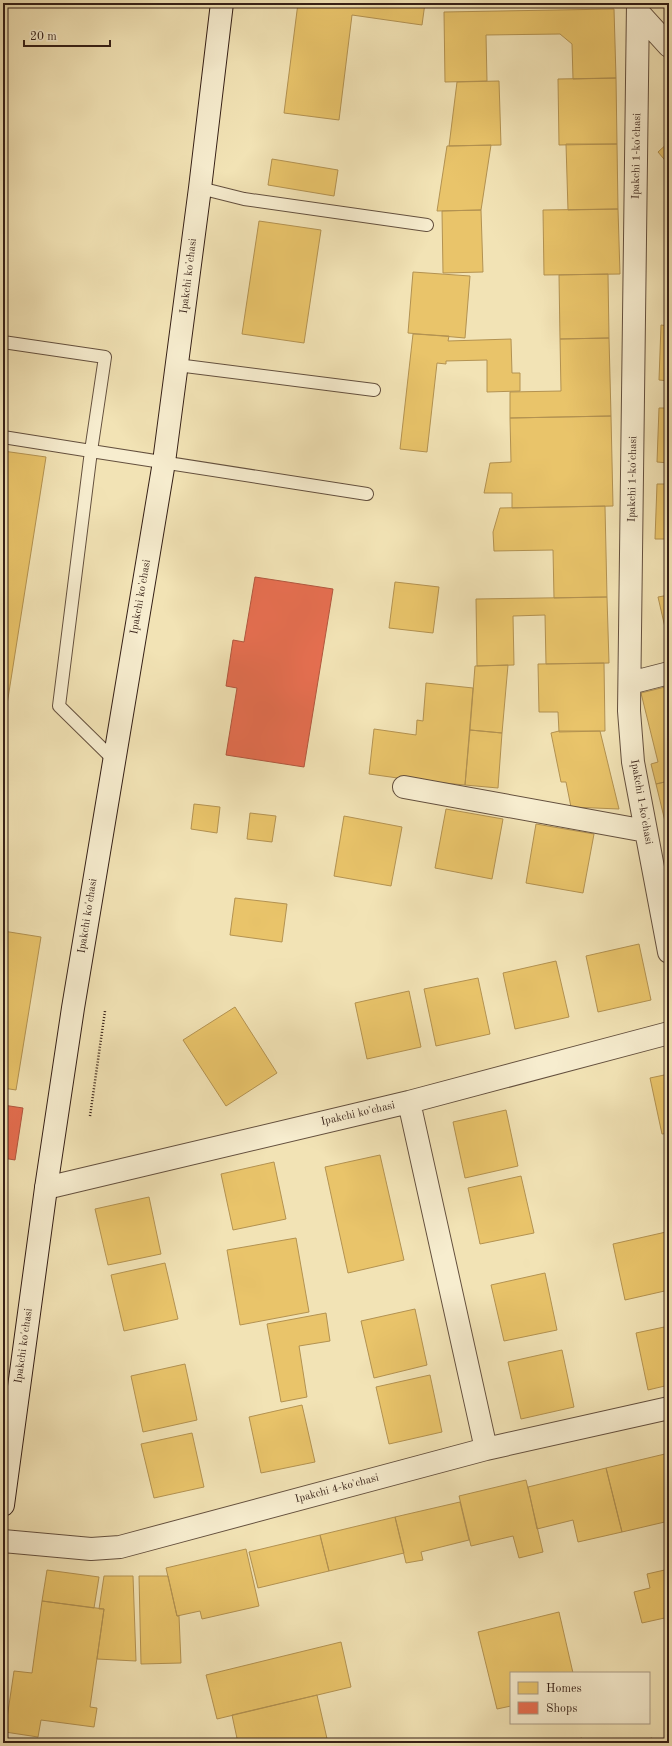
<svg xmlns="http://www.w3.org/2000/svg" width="672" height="1746" font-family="'Old Standard TT',serif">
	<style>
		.homes { fill: #e9c46a; stroke: #b39251 }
		.shops { fill: #e76f51; stroke: #b2573f }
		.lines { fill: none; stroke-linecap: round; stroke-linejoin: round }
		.service-casing { stroke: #64503e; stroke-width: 14 }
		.minor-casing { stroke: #64503e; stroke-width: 24 }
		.secondary-casing { stroke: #351f16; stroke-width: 24 }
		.path { stroke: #351f16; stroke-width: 2.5; stroke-dasharray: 1 2; stroke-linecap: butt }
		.service { stroke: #f7edcf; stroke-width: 12 }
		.minor { stroke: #f7edcf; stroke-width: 22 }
		.secondary { stroke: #f7edcf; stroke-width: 22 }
		.labels { text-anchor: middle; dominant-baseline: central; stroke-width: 4; stroke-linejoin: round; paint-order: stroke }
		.street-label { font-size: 11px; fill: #351f16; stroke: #f7edcf }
	</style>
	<rect width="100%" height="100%" fill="#f2e3b5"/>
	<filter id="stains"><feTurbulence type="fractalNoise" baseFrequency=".005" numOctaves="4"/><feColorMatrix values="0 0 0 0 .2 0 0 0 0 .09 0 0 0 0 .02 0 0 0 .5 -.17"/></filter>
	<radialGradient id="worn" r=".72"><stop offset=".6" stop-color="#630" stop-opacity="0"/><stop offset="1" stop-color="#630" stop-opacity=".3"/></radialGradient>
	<path class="homes" d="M298,3h127l-3,22 -70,-10 -13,105 -55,-7z
		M614,9l2,69 -43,1 -1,-35 -12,-10 -74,1 1,46 -42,1 -1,-70z
		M616,78l1,66 -58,1 -1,-66z
		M499,81l2,64 -52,1 8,-64z
		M669,142v23l-11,-13z
		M566,144h51l1,65 -50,1z
		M491,145l-10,65 -44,1 10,-65z
		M272,159l66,11 -4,26 -66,-11z
		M618,209l2,65 -76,1 -1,-65z
		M481,210l2,62 -40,1 -1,-62z
		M259,221l62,9 -17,113 -62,-9z
		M413,272l57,4 -5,62 -57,-5z
		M608,274l1,64 -49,1 -1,-64z
		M661,325l8,1v55l-10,-1z
		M413,334l36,2 -1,5 63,-2 1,34h8v18l-33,1v-32l-41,1v3l-9,-1 -10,89 -27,-3z
		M609,338l2,78 -101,2v-26l51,-1 -1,-52z
		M659,408h10v55l-12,-1z
		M611,416l2,90 -101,2v-15h-28l6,-30 21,-1 -1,-44z
		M3,451l43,6 -43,273z
		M657,484h12v55h-14z
		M605,506l2,91 -53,1 -1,-48 -59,1 -1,-19 7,-24z
		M395,582l44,5 -6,46 -44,-5z
		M669,595v50l-11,-48z
		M607,597l2,66 -63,1 -1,-49 -32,1 1,49 -37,1 -1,-67z
		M604,663l1,68 -46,1 -1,-20h-19l-1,-48z
		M508,665l-6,68 -32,-3 5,-64z
		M426,683l47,5 -8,97 -53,-5 -43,-6 5,-45 42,6 1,-15 6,1z
		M669,686v95l-13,3 -5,-20 7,-2 -17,-69z
		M470,730l32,3 -4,55 -33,-3z
		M559,731h41l19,78 -48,-2 -5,-25h-5l-10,-49z
		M669,781v57l-13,-54z
		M194,804l26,3 -3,26 -26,-4z
		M446,809l57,10 -11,60 -57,-11z
		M250,813l26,3 -4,26 -25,-3z
		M344,816l58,11 -11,59 -57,-10z
		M536,824l58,10 -11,59 -57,-10z
		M235,898l52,6 -5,38 -52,-7z
		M3,931l38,6 -25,153 -13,-2z
		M639,944l12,56 -53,12 -12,-56z
		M556,961l13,56 -54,12 -12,-56z
		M478,978l12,56 -54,12 -12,-57z
		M409,991l12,56 -54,12 -12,-56z
		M235,1007l42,66 -51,33 -43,-66z
		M669,1074v59l-7,1 -12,-56z
		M506,1110l12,56 -53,12 -12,-56z
		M380,1155l24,105 -56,13 -23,-106z
		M274,1162l12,57 -53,11 -12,-56z
		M521,1176l13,57 -54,11 -12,-56z
		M149,1197l12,57 -53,11 -13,-56z
		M666,1232l3,13v45l-44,10 -12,-56z
		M296,1238l13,74 -69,13 -13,-75z
		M165,1263l13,56 -54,12 -13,-56z
		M545,1273l12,57 -53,11 -13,-56z
		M415,1309l12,56 -53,13 -13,-57z
		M326,1313l4,28 -31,5 8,51 -26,5 -14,-78z
		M669,1326v59l-21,5 -12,-57z
		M562,1350l12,57 -53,12 -13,-57z
		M185,1364l12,56 -54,12 -12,-56z
		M430,1375l12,57 -53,12 -13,-57z
		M302,1405l13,57 -54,11 -12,-56z
		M192,1433l12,54 -50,11 -13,-54z
		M669,1453v68l-47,11 -16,-64z
		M606,1468l16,64 -44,10 -5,-22 -36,9 -9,-42z
		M526,1480l17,72 -24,6 -6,-22 -42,10 -12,-50z
		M460,1502l9,38 -48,12 2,8 -17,3 -11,-46z
		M395,1517l9,36 -75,18 -9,-36z
		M320,1535l9,36 -71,17 -9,-36z
		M246,1549l13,57 -57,13 -2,-8 -23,5 -11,-48z
		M669,1569v48l-27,6 -8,-31 16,-4 -3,-14z
		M47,1570l52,7 -5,31 -52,-7z
		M104,1576h29l3,85 -39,-2 7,-50h-5z
		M139,1576h29l9,40h2l2,47 -40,1z
		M42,1601l62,8 -14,98 7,1 -3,19 -53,-7 -3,17 -33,-5 9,-61 18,2z
		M559,1612l14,61h-62v33l-14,3 -19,-77z
		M341,1642l10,45 -134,32 -11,-44z
		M317,1695l11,48h-90l-6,-28z
		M582,1738l1,5h-23z
		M652,1738l1,5h-21z"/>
	<path class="shops" d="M255,577l78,12 -29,178 -78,-12 11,-67 -11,-2 7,-46 11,2z
		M3,1105l20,3 -8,52 -12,-2z"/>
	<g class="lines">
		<defs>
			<path id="service" d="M200,188l44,11 183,26
				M3,342l102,15 -14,94 -88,-14
				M177,365l197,25
				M113,759l-54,-53 32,-255 276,43"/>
			<path id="minor" d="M638,3l-9,708 4,51 36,190
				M638,12l31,34
				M630,683l39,-10
				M404,787l242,44
				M409,1102l77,347
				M46,1188l363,-86 260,-69
				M3,1541l88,8 29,-2 366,-98 183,-41"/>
			<path id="secondary" d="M3,1505l43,-317 27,-180 91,-546 36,-274 22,-185"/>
		</defs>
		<use href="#service" class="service-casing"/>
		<use href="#minor" class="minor-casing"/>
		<use href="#secondary" class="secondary-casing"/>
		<path class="path" d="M90,1116l15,-105"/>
		<use href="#service" class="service"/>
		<use href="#minor" class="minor"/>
		<use href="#secondary" class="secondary"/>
	</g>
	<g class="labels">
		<g class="street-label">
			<text transform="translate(637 156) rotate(-89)">Ipakchi 1-ko'chasi</text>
			<text transform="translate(189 276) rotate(-83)">Ipakchi ko'chasi</text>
			<text transform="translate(633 479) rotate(-89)">Ipakchi 1-ko'chasi</text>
			<text transform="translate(141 597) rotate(-80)">Ipakchi ko'chasi</text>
			<text transform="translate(641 802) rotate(80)">Ipakchi 1-ko'chasi</text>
			<text transform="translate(88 916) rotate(-81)">Ipakchi ko'chasi</text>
			<text transform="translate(358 1114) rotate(-13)">Ipakchi ko'chasi</text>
			<text transform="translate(24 1346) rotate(-82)">Ipakchi ko'chasi</text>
			<text transform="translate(337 1489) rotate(-15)">Ipakchi 4-ko'chasi</text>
		</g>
	</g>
	<rect width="672" height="1746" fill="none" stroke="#f2e3b5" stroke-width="16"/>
	<rect x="4" y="4" width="664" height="1738" fill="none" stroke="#351f16" stroke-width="2"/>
	<rect x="8" y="8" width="656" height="1730" fill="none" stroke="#351f16"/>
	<rect x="510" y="1672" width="140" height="52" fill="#f7edcf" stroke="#a99b85"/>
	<rect x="518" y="1682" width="20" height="12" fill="#e9c46a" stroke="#a99b85"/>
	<text x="546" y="1692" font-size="12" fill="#351f16">Homes</text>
	<rect x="518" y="1702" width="20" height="12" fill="#e76f51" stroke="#a99b85"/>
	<text x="546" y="1712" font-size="12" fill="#351f16">Shops</text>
	<path d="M24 40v6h86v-6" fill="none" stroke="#351f16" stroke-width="2"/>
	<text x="30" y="40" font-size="12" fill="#351f16" stroke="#f7edcf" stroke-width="3" paint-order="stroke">20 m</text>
	<rect width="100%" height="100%" filter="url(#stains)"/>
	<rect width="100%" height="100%" fill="url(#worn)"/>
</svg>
